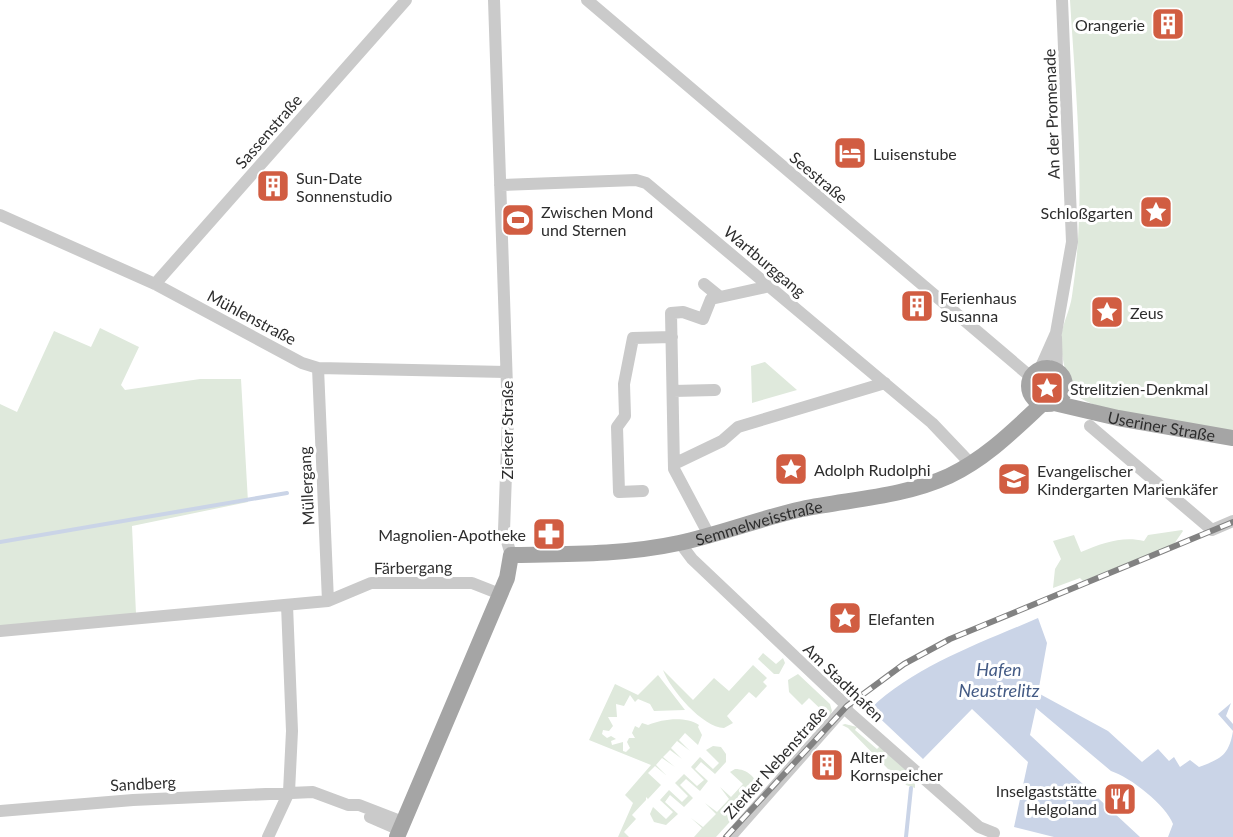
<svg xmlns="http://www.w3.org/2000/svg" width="1233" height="837" font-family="Lato,sans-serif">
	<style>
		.green { fill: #dfe9dc }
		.water { fill: #cad4e7 }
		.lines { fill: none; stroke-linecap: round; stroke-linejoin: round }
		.stream { stroke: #cad4e7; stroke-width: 4 }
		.minor { stroke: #cacaca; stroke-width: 12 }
		.major { stroke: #a5a5a5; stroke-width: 16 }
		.rail-casing { stroke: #828282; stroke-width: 6 }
		.rail { stroke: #fff; stroke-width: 4; stroke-dasharray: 11; stroke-linecap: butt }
		.labels { text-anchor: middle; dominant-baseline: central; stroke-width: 6; stroke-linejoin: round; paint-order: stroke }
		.poi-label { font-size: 16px; fill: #2d2d2d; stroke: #fff; text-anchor: start }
		.street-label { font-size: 16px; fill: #2d2d2d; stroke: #fff }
		.water-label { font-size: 18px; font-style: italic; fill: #445b85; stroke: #fff }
	</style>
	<rect width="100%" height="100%" fill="#fff"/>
	<path class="green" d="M1070,0h163v432c-31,-6 -141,-18 -159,-39 -7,-8 -15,-47 -13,-57 2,-13 9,-26 11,-40 15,-98 4,-197 -2,-296z
		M100,328l39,19 -18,38 4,5 75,-11h41l7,123 -116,24 4,88 -136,14v-224l17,8 37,-81 37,16z
		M765,362l32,28 -45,13 -1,-37z
		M1182,530l1,1 -9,13 -91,37 -3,-3 -27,10 2,-19 6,-10 -8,-18 21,-6 7,17c22,-9 41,-16 63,-11l4,-6z
		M763,653l13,11 7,-6 2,5 -6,11h-5l-16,-15z
		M753,665l14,13 -4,4 4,4 -11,12 -7,-6 -22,24 6,7 -9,5c-21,0 -54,-39 -61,-58l30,30 21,-22 15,13z
		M798,674l32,30 2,7 -3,6 -20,-19 -7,7 -13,-13 -1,-12z
		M658,675l27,35 -31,1 -4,-7 -12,-5 -3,3 -5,-7 -6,11 -8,-2 1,13h-9l5,9 -4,5 -6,-1 -1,4 5,4 4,-2 5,3 -5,2 1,4 11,-3v9l3,1 4,-4 -3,-6 2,-4h6l-3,-5 3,-7 4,2 3,-5 6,2c15,-6 37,-9 51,0l-1,2 4,8 -4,10 -13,-12 -6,7 11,11 -13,-10 -6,7 11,11 -12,-9 -7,7 12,10 -13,-9 -6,7 11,11 -12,-10 -7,7 13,12 -13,14 -2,-2v3l-14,15 4,4 -12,13 5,5h-11l15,-34 -8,-8 26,-30 -62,-25 26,-56 23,11z
		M845,724l12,3 -2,3 22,19 3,-3 35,32v10l-9,-3 -7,-12 -11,-4 -40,-41 -6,-3z
		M713,746l8,1 5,7v8l-11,12 -14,-12 -6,7 13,12 -8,10 -14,-12 -6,6 13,13 -9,9 -14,-12 -5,7 13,12 -12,11 -12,-3 -4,-8 3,-7 13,12 7,-7 -13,-12 9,-10 13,12 6,-6 -13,-13 9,-9 13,12 7,-6 -13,-13 9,-10 13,12 6,-6 -13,-13z
		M735,769c13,0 24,10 22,23l-41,45h-22l8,-9 -11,-10 12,9 13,-13 -11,-11 12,9 12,-13 -9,-12 11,10 12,-13 -13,-12z"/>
	<path class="water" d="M1038,618l9,25 -9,50 70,38 34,31 16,-13 11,12 5,-4 6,10 10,-7 9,7c22,-8 30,-12 34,-36l-15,-17 13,-11 -5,13 7,8v113h-65l5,-13c-7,-19 -43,-47 -62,-53l-75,-63 -6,27 110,102h-86l-40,-10 14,-65 -56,-53 -49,50 -53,-50c46,-44 111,-66 168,-91z"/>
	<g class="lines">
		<path class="stream" d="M0,542l287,-49
			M906,837l5,-49"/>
		<path class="minor" d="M494,0l14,417 -4,114 7,24
			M587,0l444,377
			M500,185l136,-5 10,3 286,240 39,41
			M0,215l155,69 147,79 16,5 188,4
			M155,284l251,-284
			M704,284l16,13
			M1056,337l1,34
			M318,368l10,233
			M1040,369l16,-36 16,-91 -10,-242
			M673,391l42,-1
			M1090,426l122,104 21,-9
			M674,464l48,-23 16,-14 147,-44
			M643,491l-24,1 -2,-65 8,-11 -1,-32 9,-46 39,-1
			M709,535l-35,-66 -3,-156 12,-1 20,7 8,-20 59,-13
			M680,543l12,16 155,147 -3,2 135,119 15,6
			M0,631l328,-30 43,-18h101l28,11
			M0,811l133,-11 180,-8 35,13h11l44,17
			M370,817l30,13
			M268,837l21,-45 3,-61 -5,-126
			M730,837l114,-129"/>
		<g class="major">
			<circle cx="1047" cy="386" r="18"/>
			<path id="s1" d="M1054,403l64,15 115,20"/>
			<path id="s2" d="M397,837l110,-259 4,-23c56,-1 113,0 168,-12 42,-9 82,-25 123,-34 49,-10 101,-12 147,-33 36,-17 64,-45 93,-72"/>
		</g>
		<defs>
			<path id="rail" d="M726,837l121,-131 57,-42 46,-25 283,-117"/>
		</defs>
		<use href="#rail" class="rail-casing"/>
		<use href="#rail" class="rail"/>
	</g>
	<defs>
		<symbol id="building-square" viewBox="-11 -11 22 22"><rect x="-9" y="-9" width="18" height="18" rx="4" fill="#d15d42" stroke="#fff"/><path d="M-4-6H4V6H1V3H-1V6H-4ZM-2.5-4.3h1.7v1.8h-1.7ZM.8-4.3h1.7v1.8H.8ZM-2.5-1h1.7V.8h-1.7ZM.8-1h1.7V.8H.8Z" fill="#fff"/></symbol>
		<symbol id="hotel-square" viewBox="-11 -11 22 22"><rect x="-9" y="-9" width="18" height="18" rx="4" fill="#d15d42" stroke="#fff"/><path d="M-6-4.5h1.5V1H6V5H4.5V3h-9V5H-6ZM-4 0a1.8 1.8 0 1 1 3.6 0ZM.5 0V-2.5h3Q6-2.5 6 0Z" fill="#fff"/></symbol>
		<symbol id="sight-square" viewBox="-11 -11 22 22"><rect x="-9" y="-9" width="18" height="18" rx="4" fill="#d15d42" stroke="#fff"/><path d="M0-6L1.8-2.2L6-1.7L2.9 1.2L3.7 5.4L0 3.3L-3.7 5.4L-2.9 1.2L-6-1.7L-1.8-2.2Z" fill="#fff"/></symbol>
		<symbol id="stadium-square" viewBox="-11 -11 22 22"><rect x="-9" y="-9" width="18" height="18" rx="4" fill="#d15d42" stroke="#fff"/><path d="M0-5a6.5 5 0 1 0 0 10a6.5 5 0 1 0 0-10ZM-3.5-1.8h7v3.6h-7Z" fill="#fff"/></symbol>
		<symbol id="school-square" viewBox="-11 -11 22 22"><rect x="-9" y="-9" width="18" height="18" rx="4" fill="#d15d42" stroke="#fff"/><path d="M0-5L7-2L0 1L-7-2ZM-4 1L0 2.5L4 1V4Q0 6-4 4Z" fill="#fff"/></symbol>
		<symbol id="pharmacy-square" viewBox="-11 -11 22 22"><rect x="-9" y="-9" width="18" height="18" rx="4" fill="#d15d42" stroke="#fff"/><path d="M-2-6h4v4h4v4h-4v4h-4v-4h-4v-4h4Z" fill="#fff"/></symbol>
		<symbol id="restaurant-square" viewBox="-11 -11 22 22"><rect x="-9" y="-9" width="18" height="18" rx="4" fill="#d15d42" stroke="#fff"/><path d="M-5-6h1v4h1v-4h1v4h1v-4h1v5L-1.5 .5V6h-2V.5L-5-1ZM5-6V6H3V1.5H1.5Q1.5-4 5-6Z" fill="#fff"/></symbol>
	</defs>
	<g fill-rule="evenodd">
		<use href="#building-square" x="1149" y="5" width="38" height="38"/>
		<use href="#hotel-square" x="831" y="134" width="38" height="38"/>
		<use href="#building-square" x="254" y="167" width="38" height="38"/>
		<use href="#sight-square" x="1137" y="193" width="38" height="38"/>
		<use href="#stadium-square" x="499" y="201" width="38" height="38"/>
		<use href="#building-square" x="898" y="287" width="38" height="38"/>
		<use href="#sight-square" x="1088" y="293" width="38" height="38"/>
		<use href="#sight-square" x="1028" y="369" width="38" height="38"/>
		<use href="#sight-square" x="772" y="450" width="38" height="38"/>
		<use href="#school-square" x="995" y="460" width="38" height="38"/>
		<use href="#pharmacy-square" x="530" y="515" width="38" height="38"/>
		<use href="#sight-square" x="826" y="599" width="38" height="38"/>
		<use href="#building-square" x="808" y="746" width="38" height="38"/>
		<use href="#restaurant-square" x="1101" y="780" width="38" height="38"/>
	</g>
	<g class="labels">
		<g class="poi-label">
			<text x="1145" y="24" text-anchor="end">Orangerie</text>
			<text x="873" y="153">Luisenstube</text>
			<text x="296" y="177">Sun-Date<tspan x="296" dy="18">Sonnenstudio</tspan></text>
			<text x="541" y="211">Zwischen Mond<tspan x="541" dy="18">und Sternen</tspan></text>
			<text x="1133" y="212" text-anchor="end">Schloßgarten</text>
			<text x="940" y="297">Ferienhaus<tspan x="940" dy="18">Susanna</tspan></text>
			<text x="1130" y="312">Zeus</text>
			<text x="1070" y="388">Strelitzien-Denkmal</text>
			<text x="814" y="469">Adolph Rudolphi</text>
			<text x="1037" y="470">Evangelischer<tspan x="1037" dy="18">Kindergarten Marienkäfer</tspan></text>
			<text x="526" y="534" text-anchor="end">Magnolien-Apotheke</text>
			<text x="868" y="618">Elefanten</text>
			<text x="850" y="756">Alter<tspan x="850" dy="18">Kornspeicher</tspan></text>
			<text x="1097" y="790" text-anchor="end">Inselgaststätte<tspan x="1097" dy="18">Helgoland</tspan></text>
		</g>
		<g class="street-label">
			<text transform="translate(1051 114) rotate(-92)">An der Promenade</text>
			<text transform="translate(268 131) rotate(-49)">Sassenstraße</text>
			<text transform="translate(819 177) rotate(40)">Seestraße</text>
			<text transform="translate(765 261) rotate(40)">Wartburggang</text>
			<text transform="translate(252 317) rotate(28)">Mühlenstraße</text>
			<text stroke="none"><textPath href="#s1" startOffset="110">Useriner Straße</textPath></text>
			<text transform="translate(506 430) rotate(-90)">Zierker Straße</text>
			<text transform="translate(306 486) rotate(-93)">Müllergang</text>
			<text stroke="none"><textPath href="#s2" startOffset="556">Semmelweisstraße</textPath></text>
			<text transform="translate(413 567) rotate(-1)">Färbergang</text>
			<text transform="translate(844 682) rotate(44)">Am Stadthafen</text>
			<text transform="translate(775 762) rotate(-48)">Zierker Nebenstraße</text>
			<text transform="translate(143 783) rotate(-3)">Sandberg</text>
		</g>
		<g class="water-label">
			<text x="999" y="669">Hafen<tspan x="999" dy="21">Neustrelitz</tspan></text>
		</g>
	</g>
</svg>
